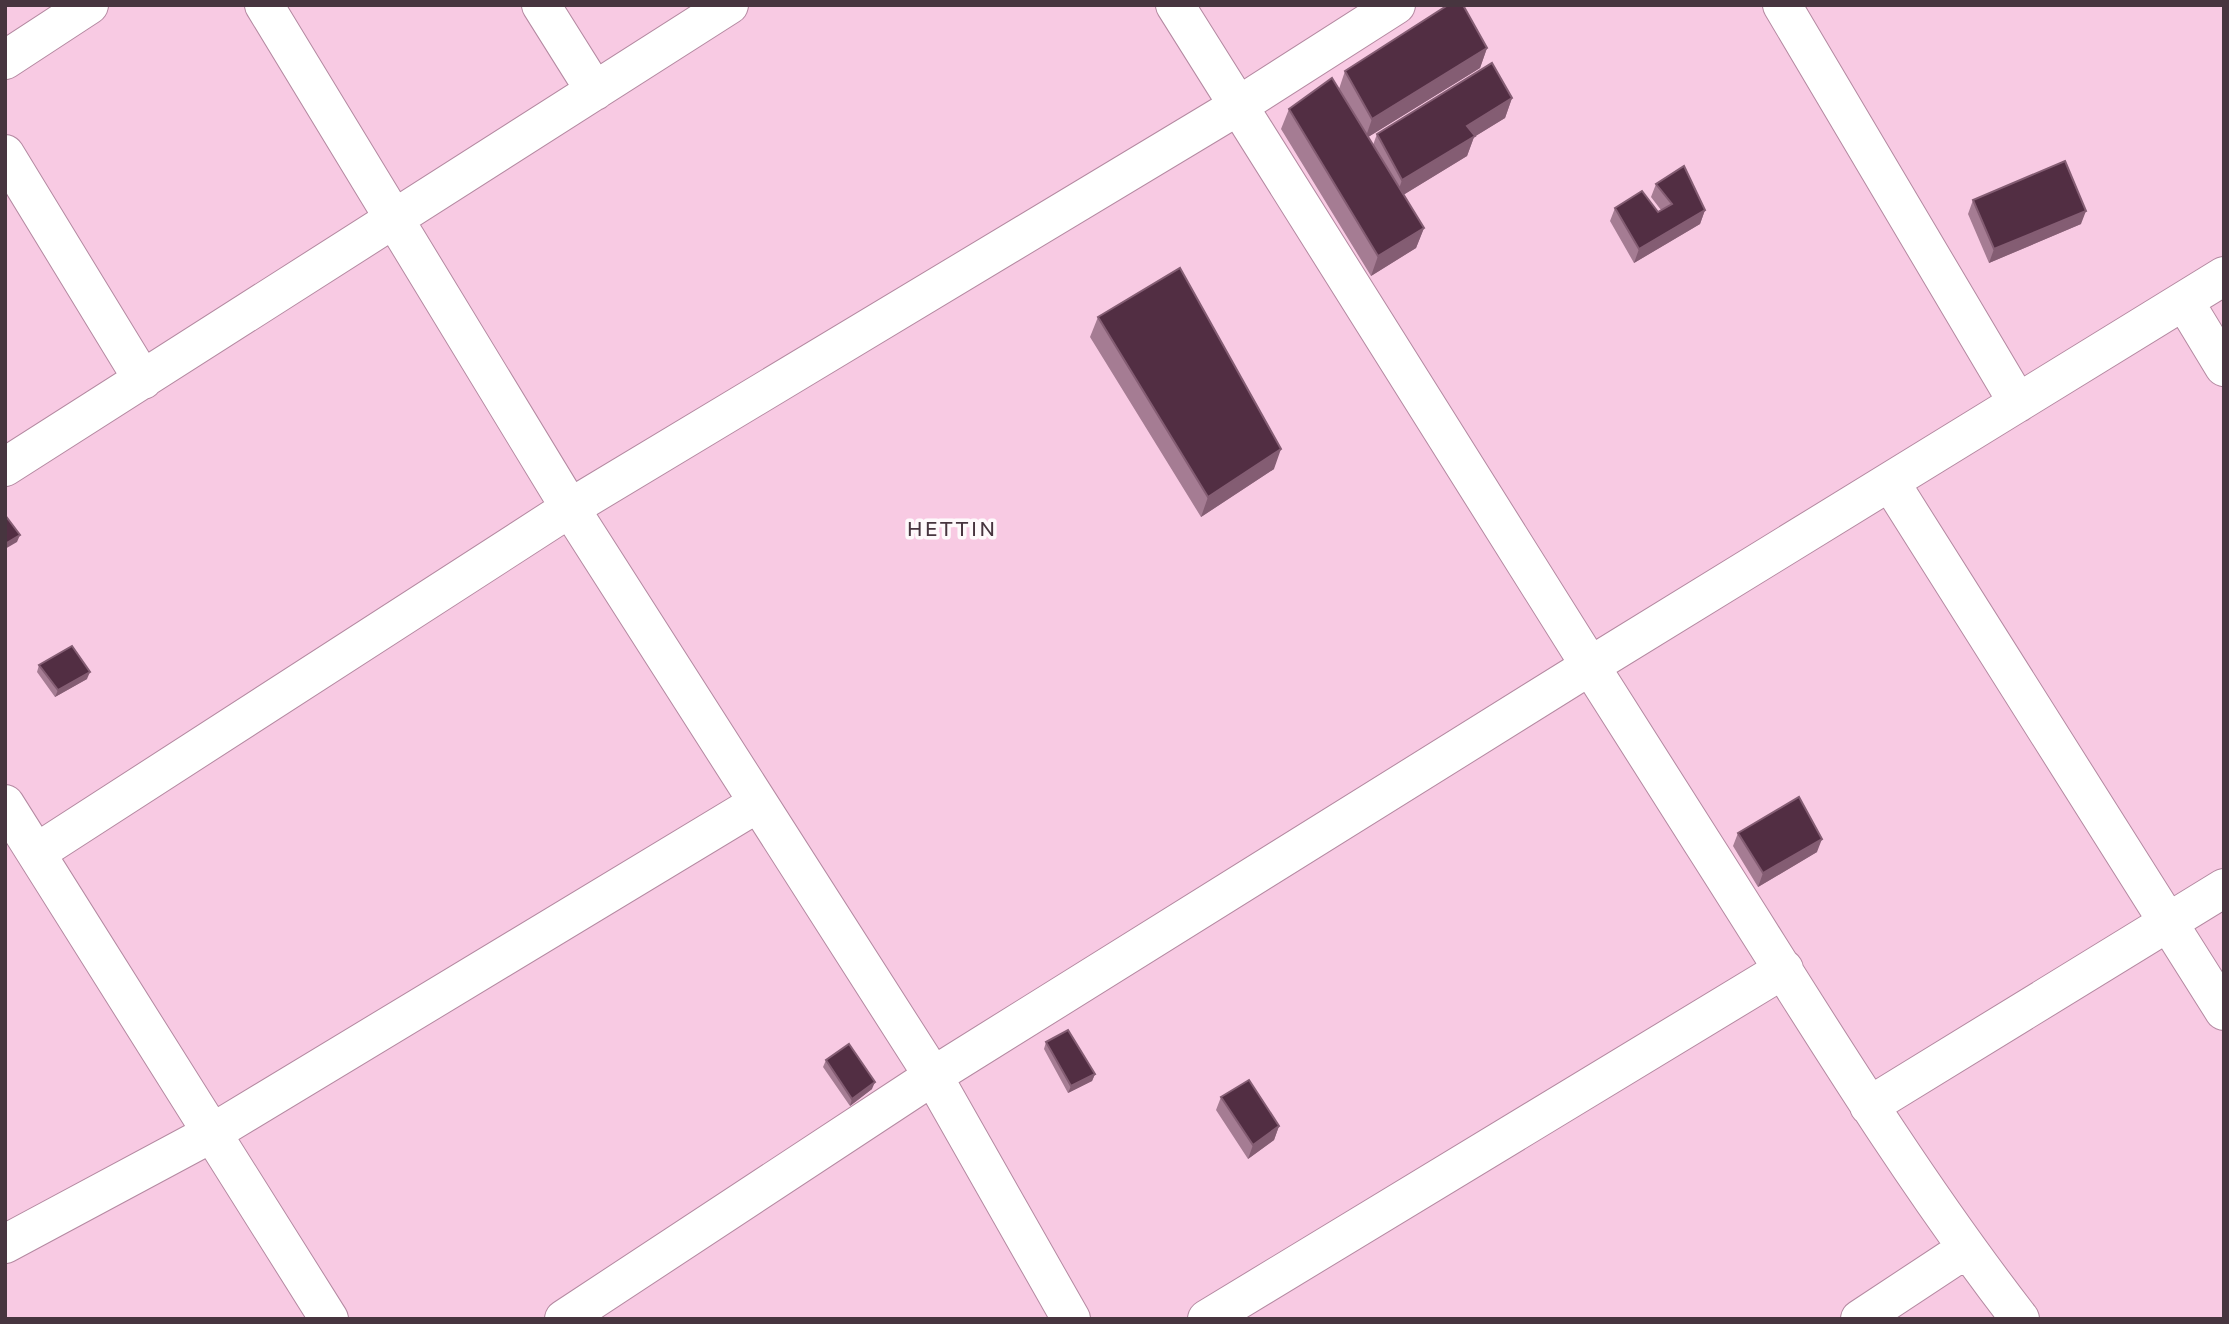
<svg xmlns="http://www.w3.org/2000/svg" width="2229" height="1324" font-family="'Golos Text',sans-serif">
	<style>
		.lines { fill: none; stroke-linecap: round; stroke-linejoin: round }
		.minor-casing { stroke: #b489a1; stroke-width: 40 }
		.minor { stroke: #fff; stroke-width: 38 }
		.wall { fill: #a57c93 }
		.shaded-wall { fill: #845d73 }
		.building { fill: #522e43; stroke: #845d73; stroke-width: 2 }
		.labels { text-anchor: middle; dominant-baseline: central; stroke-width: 7; stroke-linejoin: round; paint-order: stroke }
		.quarter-label { font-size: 21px; letter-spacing: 2px; fill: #47353f; stroke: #fef9fb }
	</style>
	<rect width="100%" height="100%" fill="#f8cae3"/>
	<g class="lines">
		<defs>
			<path id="minor" d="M264,5l306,503 363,568 138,243
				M541,5l54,86
				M1175,5c175,280 350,559 527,837 103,161 201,326 318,477
				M1782,5l236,398
				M5,60l84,-55
				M5,154l138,226
				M2184,301l40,66
				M5,467l724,-462
				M1890,482l334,529
				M5,804l324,515
				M36,853l534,-345 668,-402 158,-101
				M1869,1106l355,-218
				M5,1244l207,-111 546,-330
				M564,1319l369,-243 657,-410 634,-390
				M1207,1319l577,-350
				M1860,1319l106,-70"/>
		</defs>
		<use href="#minor" class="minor-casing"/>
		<use href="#minor" class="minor"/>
	</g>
	<path class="wall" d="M1487,48l-7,20 -112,69 5,8 4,-11 135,-36 -7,20 -31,19 -7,19 -64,39 21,33 -8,20 -45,28 -90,-147 8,-20 50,-20 6,-18z
		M1656,184l49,26 -5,14 -66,39 -24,-42 5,-13 43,4 3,-2 -10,-13z
		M1973,200l108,24 -92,39 -21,-49z
		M1098,317l176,152 -73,48 -111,-180z
		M39,665l48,14 -32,18 -18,-25z
		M1738,833l79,19 -59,35 -25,-41z
		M1046,1042l49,32 -3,7 -24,12 -24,-44z
		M826,1060l46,29 -22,17 -27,-39z
		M1221,1097l58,29 -5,14 -26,19 -32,-49z"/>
	<path class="shaded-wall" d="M1487,48l-7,20 -115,71 7,-20z
		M1512,98l-7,20 -31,19 -7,19 -72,44 7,-20 65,-54z
		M1705,210l-5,14 -66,39 5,-14z
		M2086,211l-5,13 -92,39 5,-14z
		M1424,228l-8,20 -45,28 7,-20z
		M1281,449l-7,20 -73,48 7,-20z
		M20,535l-3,7 -12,7v-5z
		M90,672l-3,7 -32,18 3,-7z
		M1822,839l-5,13 -59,35 5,-14z
		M1095,1074l-3,7 -24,12 3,-7z
		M875,1082l-3,7 -22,17 2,-7z
		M1279,1126l-5,14 -26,19 5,-14z"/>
	<path class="building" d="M1448,5h15l24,43 -115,71 -27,-48z
		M1492,63l20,35 -45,28 8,10 -73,44 -25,-46z
		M1332,78l92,150 -46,28 -89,-147z
		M2065,161l21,50 -92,38 -21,-49z
		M1684,166l21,44 -66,39 -24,-41 27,-17 16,21 14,-8 -16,-20z
		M1180,268l101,181 -73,48 -110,-180z
		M5,515l15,20 -15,9z
		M72,646l18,26 -32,18 -19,-25z
		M1799,797l23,42 -59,34 -25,-40z
		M1068,1030l27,44 -24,12 -25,-44z
		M849,1044l26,38 -23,17 -26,-39z
		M1249,1080l30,46 -26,19 -32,-48z"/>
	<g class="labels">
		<g class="quarter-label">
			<text x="952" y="528">HETTIN</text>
		</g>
	</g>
	<rect width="2229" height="1324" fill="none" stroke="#47353f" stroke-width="14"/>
</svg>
